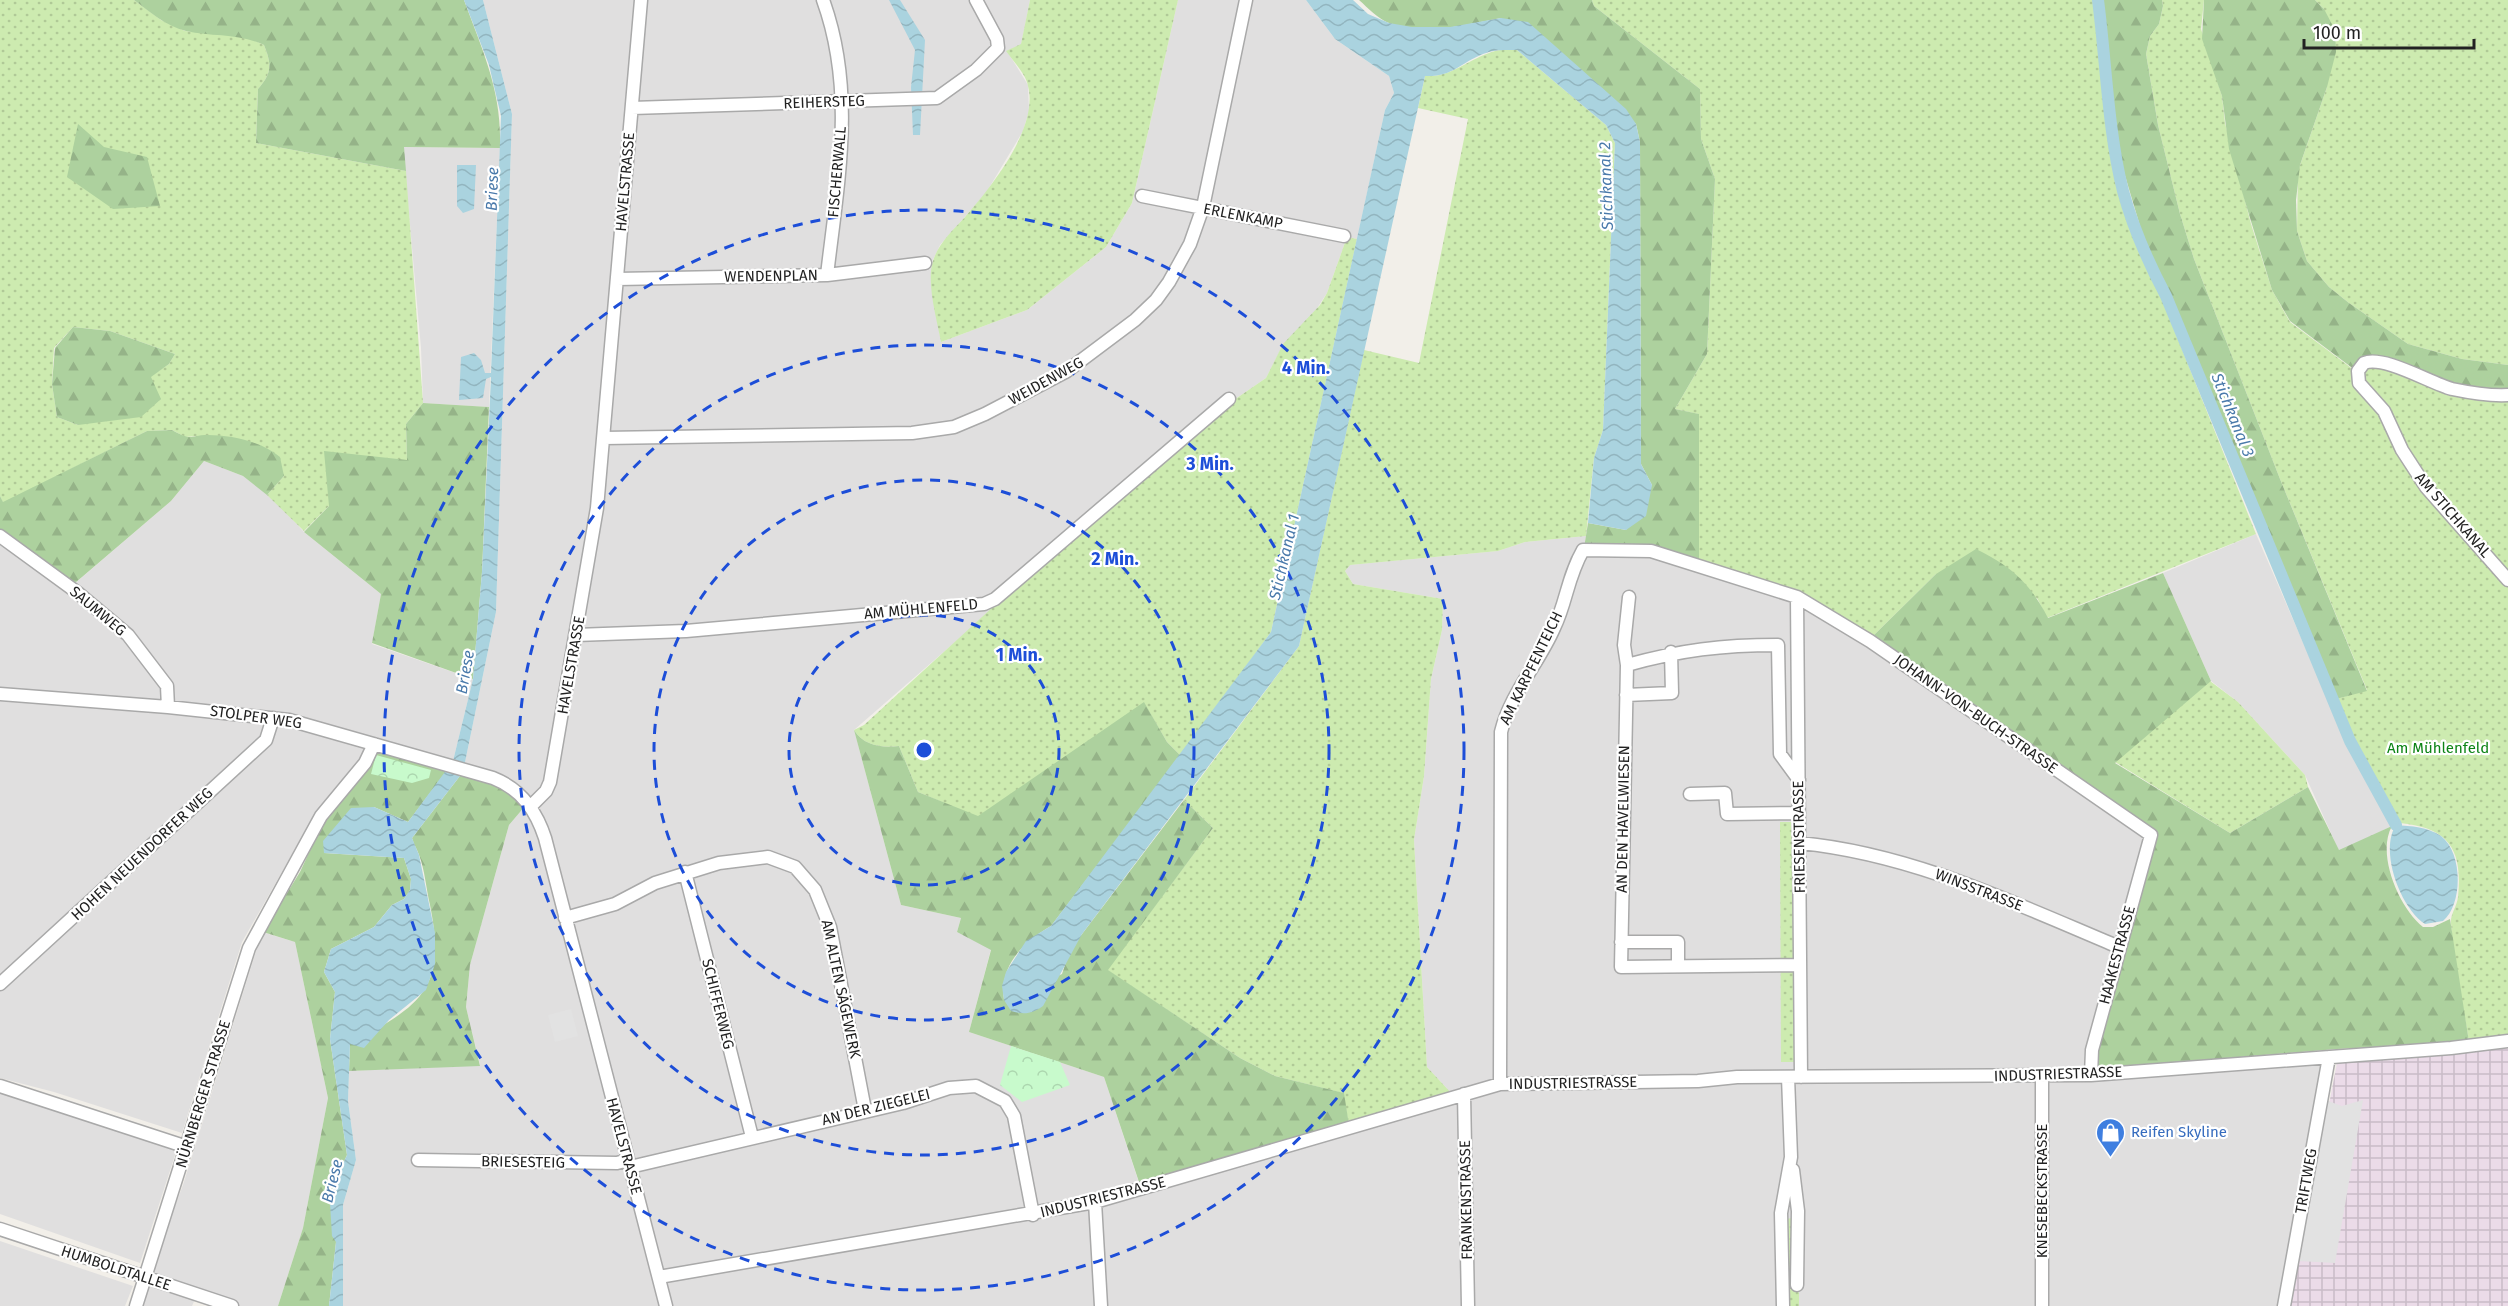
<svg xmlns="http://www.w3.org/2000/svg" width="2508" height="1306" font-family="'Fira Sans',sans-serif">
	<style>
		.residential { fill: #e0dfdf }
		.industrial { fill: url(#industrial-grid) }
		.grass { fill: url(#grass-dots); fill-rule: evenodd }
		.forest { fill: url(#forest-firs) }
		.park { fill: url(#park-crowns) }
		.parking { fill: #e2e2e2 }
		.water { fill: url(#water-waves) }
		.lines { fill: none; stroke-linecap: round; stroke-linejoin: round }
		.canal { stroke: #aad3df; stroke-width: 12 }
		.minor-casing { stroke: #a9a9a9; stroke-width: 15 }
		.minor { stroke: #fff; stroke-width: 12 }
		.ring { fill: none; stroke: #1d4ed8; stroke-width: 3; stroke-dasharray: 10 8 }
		.labels { text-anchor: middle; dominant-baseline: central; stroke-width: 4.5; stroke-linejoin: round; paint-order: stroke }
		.street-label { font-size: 15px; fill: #222; stroke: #fff }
		.park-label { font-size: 15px; fill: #0c8416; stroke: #fff }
		.shop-label { font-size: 15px; fill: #366cbe; stroke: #fff; text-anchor: start }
		.water-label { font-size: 16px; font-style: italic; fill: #4a7aab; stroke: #fff }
		.centre { fill: #1d4ed8; stroke: #fff; stroke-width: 3 }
		.ring-label { font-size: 18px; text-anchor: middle; font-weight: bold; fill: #1d4ed8; stroke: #fff; stroke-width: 4.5; stroke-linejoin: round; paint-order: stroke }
	</style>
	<defs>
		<pattern id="industrial-grid" width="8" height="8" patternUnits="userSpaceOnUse" patternTransform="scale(1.5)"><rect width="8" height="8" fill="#ebdbe8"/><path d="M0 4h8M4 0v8" fill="none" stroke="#c9bcc7"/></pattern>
		<pattern id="grass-dots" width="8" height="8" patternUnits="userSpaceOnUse" patternTransform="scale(1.5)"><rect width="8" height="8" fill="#cdebb0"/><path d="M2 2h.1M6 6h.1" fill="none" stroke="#b0c997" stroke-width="1.8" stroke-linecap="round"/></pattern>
		<pattern id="forest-firs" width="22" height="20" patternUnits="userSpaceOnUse" patternTransform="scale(1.5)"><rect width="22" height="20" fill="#add19e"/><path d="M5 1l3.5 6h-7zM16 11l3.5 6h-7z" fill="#95b388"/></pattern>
		<pattern id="park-crowns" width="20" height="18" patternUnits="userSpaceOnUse" patternTransform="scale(1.5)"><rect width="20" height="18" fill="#c8facc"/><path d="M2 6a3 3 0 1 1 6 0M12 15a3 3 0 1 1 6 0" fill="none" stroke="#acd6af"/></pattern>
		<pattern id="water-waves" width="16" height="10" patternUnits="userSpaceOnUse" patternTransform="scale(1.5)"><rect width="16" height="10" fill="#aad3df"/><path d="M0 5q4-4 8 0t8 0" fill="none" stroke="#92b5bf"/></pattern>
	</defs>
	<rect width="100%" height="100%" fill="#f2efe9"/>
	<path class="residential" d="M483,0h547l-9,45 -14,6 21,34 1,26 -6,20 -37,62 -46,52 -8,17 1,31 8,49 86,-32 79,-63 26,-44 46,-203h128l29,39 54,37 5,17 -9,17 -28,129 -10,-2 -20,56 -15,23 -29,29 -17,33 -35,24 -377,328 47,175 60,13 -4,14 34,17 -22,83 135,45 38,115 322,-98 -11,1 -26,-28 -13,-227 10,-64 7,-97 11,-49 1,-31 -90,-15 -8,-13 4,-6 149,-14 27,-9 61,-6 -2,12h70l143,44 75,45 277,193 -2,36 -49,183v20l239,-20 -9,52 14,5 21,-6 -28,163 -37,-2 -8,45h-1620l-122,-468 -14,-32 14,-14 5,-14 -6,2 -8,16 -13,9 16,33 121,468h-320v-101l13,-45 -8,-59 1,-30 131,-6 -14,-58 4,-42 39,-140 17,-20 -22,-20 -41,-13 33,-160 16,-498z
		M403,147l97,1 -11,259 -66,-4 -2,-55z
		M204,461l39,15 33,25 28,31 77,62 -9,50 101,35 -20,82 -150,-41 -134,-15v-20l-96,-100 98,-84z
		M2256,534l91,210 45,82 -53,25 -34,-76 -67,-73 -27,-21 -48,-108z
		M0,540l102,75 60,67 4,23 -166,-15z
		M0,699l271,20 -3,14 -268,247z
		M275,720l96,26 -65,84 -64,112 -60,191 -128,-41 -54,-14v-90l268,-246z
		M262,932l33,10 33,156 -25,130 -25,78h-40l-90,-29 35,-92z
		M0,1090l177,59 -37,114 -140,-49z
		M0,1241l133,45 -8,20h-125z
		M147,1281l49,16 -4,9h-48z"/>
	<path class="industrial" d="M2508,1045v261h-218l47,-243z"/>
	<path class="grass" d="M0,0h134l27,20 24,11 62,6 17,8c8,20 8,28 -6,44l-2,54 150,28 17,232 -17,21 1,36 -78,46 -25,25 -37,-36 17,-19 -84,-40 -15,1 -13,-7 -25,1 -144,72 -3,-7zM73,327l37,4 65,23 -6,10 -91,61 -21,-8 -5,-33 2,-36z
		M1030,0h148l-46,203 -26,44 -79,63 -86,32c-4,-22 -15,-60 -8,-81 5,-17 20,-31 32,-44 26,-30 74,-89 63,-131 -2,-12 -15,-25 -22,-35l15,-7z
		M1592,0h503l24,192 21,62 21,43 95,237 -209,84 -10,-20 -101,-24 -64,63 -75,-45 -98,-29 -1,-149 -23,-5 32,-55 8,-175 -14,-40 -1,-50 -106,-83z
		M2162,0h42l-3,29 21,67 3,27 26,101 21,66 18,32 68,51 6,-8 144,33v640l-39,4c-6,-39 -16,-80 -18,-119 -1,-8 6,-17 7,-26 5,-49 -10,-69 -58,-74l-46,-82 -18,-42 31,-9 -87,-211 -86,-220 -14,-45 -22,-89 -12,-71 4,-18 9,-12 4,-18z
		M2315,0h193v365l-46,-6 -54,-15 -59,-41 -20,-16 -22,-26 -10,-30 1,-60 29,-84 -3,-78z
		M1500,50h17l89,75 9,18 -12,287 -9,28 -8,78 -61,6 -27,9 -148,14 -5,6 8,13 90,15 -1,31 -11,49 -7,97 -10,64 13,227 26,28 -104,30 -6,-32 -68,-17 -35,-18 -133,-88 106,-142 -29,-28 115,-154 65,-296 55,13 49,-244 -50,-11 7,-32c29,2 47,-21 75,-26z
		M1347,237l10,2 -86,393 -90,124 -14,-14 -23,-39 -166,114 -60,-25 -19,-46c-17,2 -35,0 -45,-16l10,-5 130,-119 237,-204 35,-24 17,-34 37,-39 7,-12z
		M2210,681l28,21 67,73 3,12 -78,46 -115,-71z
		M1780,822h16l2,240h-17z
		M1792,1218l2,67 5,8v13h-11l-2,-87z"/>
	<path class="forest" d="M134,0h330c19,52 38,91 36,148l-96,-1 2,24 -150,-28 2,-54c14,-16 14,-24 6,-44 -25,-12 -51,-8 -78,-14 -20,-5 -36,-19 -52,-31z
		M1359,0h233l2,6 106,83 1,50 14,40 -8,175 -32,55 24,5v149l-115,-15 4,-25 38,7 26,-45 -11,-21 -1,-322 -4,-18 -135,-106c-34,6 -77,19 -112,5 -11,-4 -21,-15 -30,-23z
		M2101,0h61l1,6 -4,18 -9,12 -4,18 12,71 22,89 14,45 86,220 87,212 -31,8 -167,-406 -21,-40 -27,-91z
		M2204,0h111l9,9 11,21 1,22 -9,35 -27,78 -4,35 1,31 10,30 22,26 20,16 59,41 54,15 46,6v33l-17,1 -112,-37 -20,11 -69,-52 -18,-31 -43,-141 -7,-53 -20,-57z
		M78,124l26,23 43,10 13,49 -47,3 -46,-32z
		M73,327l37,4 65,23 -6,10 -18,13 10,22 -20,18 -63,8 -21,-8 -5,-33 3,-36z
		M423,403l66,4 -7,165 -9,107 -101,-36 9,-49 -77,-62 25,-26 -5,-55 83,9 -1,-36z
		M172,430c22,12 16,5 36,5 24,0 54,7 72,22l4,19 -17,19 -24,-19 -39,-15 -33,40 -103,88 -68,-49v-44l3,6 144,-71z
		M1976,549c36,18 53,33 72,69l115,-45 48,108 -96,82 115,70 78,-46 31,63 53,-24c-16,28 7,82 31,101h10l17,-8 19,123 -132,7 -240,20 1,-20 51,-219 -277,-193 64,-63z
		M1144,702l23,40 14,14 -130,170c-28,16 -52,40 -47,74l58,-26 7,-21 13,-19 102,-134 29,28 -105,142 132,88 35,18 69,17 5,32 -209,60 -36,-108 -135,-45 22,-82 -34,-18 4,-14 -60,-13 -47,-175c10,16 28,18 45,16l19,46 60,24z
		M374,747l75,21 -41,54 -34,-15 -50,46 80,5 7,21 -1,11 -6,9 -12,6 -18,22 -43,22 -7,23 11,20 -5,47 17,116 -12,26 1,61 -7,64h-51l25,-78 25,-130 -33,-156 -32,-10 37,-60 30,-65z
		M463,772l29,8 34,25 -17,20 -39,140 -4,42 14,59 -131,5 1,-27c71,-39 97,-54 80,-139 -4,-16 -5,-35 -11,-50 -2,-6 -5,-10 -7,-17z"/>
	<path class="park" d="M376,755l55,15 -2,8 -17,5 -41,-9z
		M1011,1046l49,16 10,23 -48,17 -22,-17z"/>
	<path class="parking" d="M571,1009l7,27 -23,6 -7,-27z
		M2363,1100l-28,163 -37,-2 30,-160 14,5z"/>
	<path class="water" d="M464,0h19l29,114 -16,498 -33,160 -51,66 7,17 16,78v31l-9,26 -37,30 -25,28 -14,-4 -2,57 8,59 -13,45v101h-14l7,-64 -4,-6 -2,-33 5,-22 12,-26 -17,-116 5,-47 -11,-20 7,-23 43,-22 18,-22 12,-6 6,-9 1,-11 -7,-21 -80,-5 -1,-12 28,-33 23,-1 34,15 45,-61 20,-82 9,-107 9,-195 -5,2 -3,19 -24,2 2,-43 13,-4 7,7 4,13h6l10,-257 -12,-51z
		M889,0h11l25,40 -5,95h-7l-2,-48 4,-37z
		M1306,0h47l15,14 21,9 23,4h38l51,-9 27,4 98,87 10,15 4,18 1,322 11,21 -6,31 -20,14 -38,-7 6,-65 9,-28 12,-287 -9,-18 -89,-75c-11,0 -23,-1 -34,4 -23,9 -30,23 -58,22l-126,570 -217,288 -39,72c-11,8 -19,9 -32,5l-7,-11 -2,-14 4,-14 20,-31 25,-15 220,-294 114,-522 9,-17 -5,-17 -54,-37z
		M457,165h19l-2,44 -11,4 -6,-7z
		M2396,825c15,1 32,2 45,11 22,17 22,68 2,85l-18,3c-25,-16 -46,-74 -29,-99z"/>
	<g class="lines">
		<path class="canal" d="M2098,0c8,61 10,132 25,191 10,37 25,71 43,105l184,445 46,84"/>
		<defs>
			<path id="minor" d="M823,0c33,91 15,181 4,275
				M632,108l305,-10 39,-28 22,-22 -1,-9 -21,-39
				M1142,196l202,40
				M617,279l210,-4 98,-12
				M2508,395c-19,1 -37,-2 -56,-6 -22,-6 -68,-34 -88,-26l-6,8 1,12 25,28 18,39 24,37 82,93
				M604,438l308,-5 42,-6 31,-13 82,-43 68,-51 21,-20 13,-18 21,-38 13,-37 43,-207
				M0,536l78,57 50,42 39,51 1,21
				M1797,597l4,480
				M576,635l110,-4 298,-27 11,-5 234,-200
				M1627,665l-3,-20 5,-48
				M0,694l168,13 121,13 204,58c28,11 43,32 52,60l121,468
				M1626,695l46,-2 -1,-41
				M1799,780l-19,-26 -2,-109c-56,0 -97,5 -151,20l-6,302 179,-2
				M1690,794l35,-1 2,21 72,-1
				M531,806l15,-15 4,-9 47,-274 44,-508
				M1800,843c113,11 216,61 319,104
				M685,872l67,265
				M565,918l50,-14 40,-21 64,-20 49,-6 27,10 20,23 15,37 35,183
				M1621,942h57v24
				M0,984l266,-244 7,-22
				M1500,1084l1,-352c9,-38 38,-69 53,-104 13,-27 13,-50 29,-78l68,1 146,46 73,44 281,194 -59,215 -1,25
				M0,1086l187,61
				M1464,1094l4,212
				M418,1160l199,3 11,-3
				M630,1167l273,-64 46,-15 27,-2 29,15 9,15 19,99
				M1793,1170l5,41 -1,74
				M1095,1202l6,104
				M0,1229l232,77
				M659,1277l436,-75 405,-118 198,-3 39,-4 354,-2 360,-27 57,-7
				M136,1306l113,-358 72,-132 44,-53 9,-19
				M1783,1306l-2,-93 10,-56 -3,-80
				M2042,1306v-230
				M2284,1306l45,-249"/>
		</defs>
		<use href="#minor" class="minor-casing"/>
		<use href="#minor" class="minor"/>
	</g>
	<g class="ring">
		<circle cx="924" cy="750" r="135"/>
		<circle cx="924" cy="750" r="270"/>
		<circle cx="924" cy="750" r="405"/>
		<circle cx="924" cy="750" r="540"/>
	</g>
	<defs>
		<symbol id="shop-pin" viewBox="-11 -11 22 30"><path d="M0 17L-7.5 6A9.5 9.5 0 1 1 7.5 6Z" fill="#3f7fe0" stroke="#fff"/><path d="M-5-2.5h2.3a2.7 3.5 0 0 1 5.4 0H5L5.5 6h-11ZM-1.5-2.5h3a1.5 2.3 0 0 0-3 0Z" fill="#fff"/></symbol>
	</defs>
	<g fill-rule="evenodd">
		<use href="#shop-pin" x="2094" y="1116" width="33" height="45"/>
	</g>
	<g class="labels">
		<g class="street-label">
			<text transform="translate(824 102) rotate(-2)">REIHERSTEG</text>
			<text transform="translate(837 172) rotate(-85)">FISCHERWALL</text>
			<text transform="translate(625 182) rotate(-85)">HAVELSTRASSE</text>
			<text transform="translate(1243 216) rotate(11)">ERLENKAMP</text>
			<text transform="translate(771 276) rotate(-1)">WENDENPLAN</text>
			<text transform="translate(1046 381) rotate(-29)">WEIDENWEG</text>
			<text transform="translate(2453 515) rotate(49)">AM STICHKANAL</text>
			<text transform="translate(921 609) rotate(-5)">AM MÜHLENFELD</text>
			<text transform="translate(98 611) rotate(40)">SAUMWEG</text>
			<text transform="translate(571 665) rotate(-80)">HAVELSTRASSE</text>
			<text transform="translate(1531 668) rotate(-64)">AM KARPFENTEICH</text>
			<text transform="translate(1976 714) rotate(35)">JOHANN-VON-BUCH-STRASSE</text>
			<text transform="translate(256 717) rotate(8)">STOLPER WEG</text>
			<text transform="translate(1623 819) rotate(-89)">AN DEN HAVELWIESEN</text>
			<text transform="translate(1799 837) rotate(-91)">FRIESENSTRASSE</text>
			<text transform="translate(142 854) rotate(-43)">HOHEN NEUENDORFER WEG</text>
			<text transform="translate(1979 890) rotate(21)">WINSSTRASSE</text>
			<text transform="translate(2117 955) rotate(-75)">HAAKESTRASSE</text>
			<text transform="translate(841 989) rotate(78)">AM ALTEN SÄGEWERK</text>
			<text transform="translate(718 1004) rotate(76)">SCHIFFERWEG</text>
			<text transform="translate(2058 1074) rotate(-2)">INDUSTRIESTRASSE</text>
			<text transform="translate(1573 1083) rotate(-1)">INDUSTRIESTRASSE</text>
			<text transform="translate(203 1094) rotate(-73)">NÜRNBERGER STRASSE</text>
			<text transform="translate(876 1107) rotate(-14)">AN DER ZIEGELEI</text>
			<text transform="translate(624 1146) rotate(75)">HAVELSTRASSE</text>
			<text transform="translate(523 1162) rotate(1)">BRIESESTEIG</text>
			<text transform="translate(2306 1181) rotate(-80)">TRIFTWEG</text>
			<text transform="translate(2042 1191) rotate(-90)">KNESEBECKSTRASSE</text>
			<text transform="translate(1103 1197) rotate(-14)">INDUSTRIESTRASSE</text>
			<text transform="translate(1466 1200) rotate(-91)">FRANKENSTRASSE</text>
			<text transform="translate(116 1268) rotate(18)">HUMBOLDTALLEE</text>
		</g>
		<g class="park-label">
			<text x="2438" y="748">Am Mühlenfeld</text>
		</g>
		<g class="shop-label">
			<text x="2131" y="1132">Reifen Skyline</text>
		</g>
		<g class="water-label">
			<text transform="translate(1606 186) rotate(-92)">Stichkanal 2</text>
			<text transform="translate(492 189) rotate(-88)">Briese</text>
			<text transform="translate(2233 415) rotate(68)">Stichkanal 3</text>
			<text transform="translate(1284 557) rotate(-77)">Stichkanal 1</text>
			<text transform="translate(465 672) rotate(-80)">Briese</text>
			<text transform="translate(332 1181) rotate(-76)">Briese</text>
		</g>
	</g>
	<circle cx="924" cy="750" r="9" class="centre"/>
	<g class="ring-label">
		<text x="1306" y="374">4 Min.</text>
		<text x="1210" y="470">3 Min.</text>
		<text x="1115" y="565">2 Min.</text>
		<text x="1019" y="661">1 Min.</text>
	</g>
	<path d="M2304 39v9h170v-9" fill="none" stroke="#222222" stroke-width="3"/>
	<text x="2313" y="39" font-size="18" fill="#222222" stroke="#ffffff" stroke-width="4.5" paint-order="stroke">100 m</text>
</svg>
